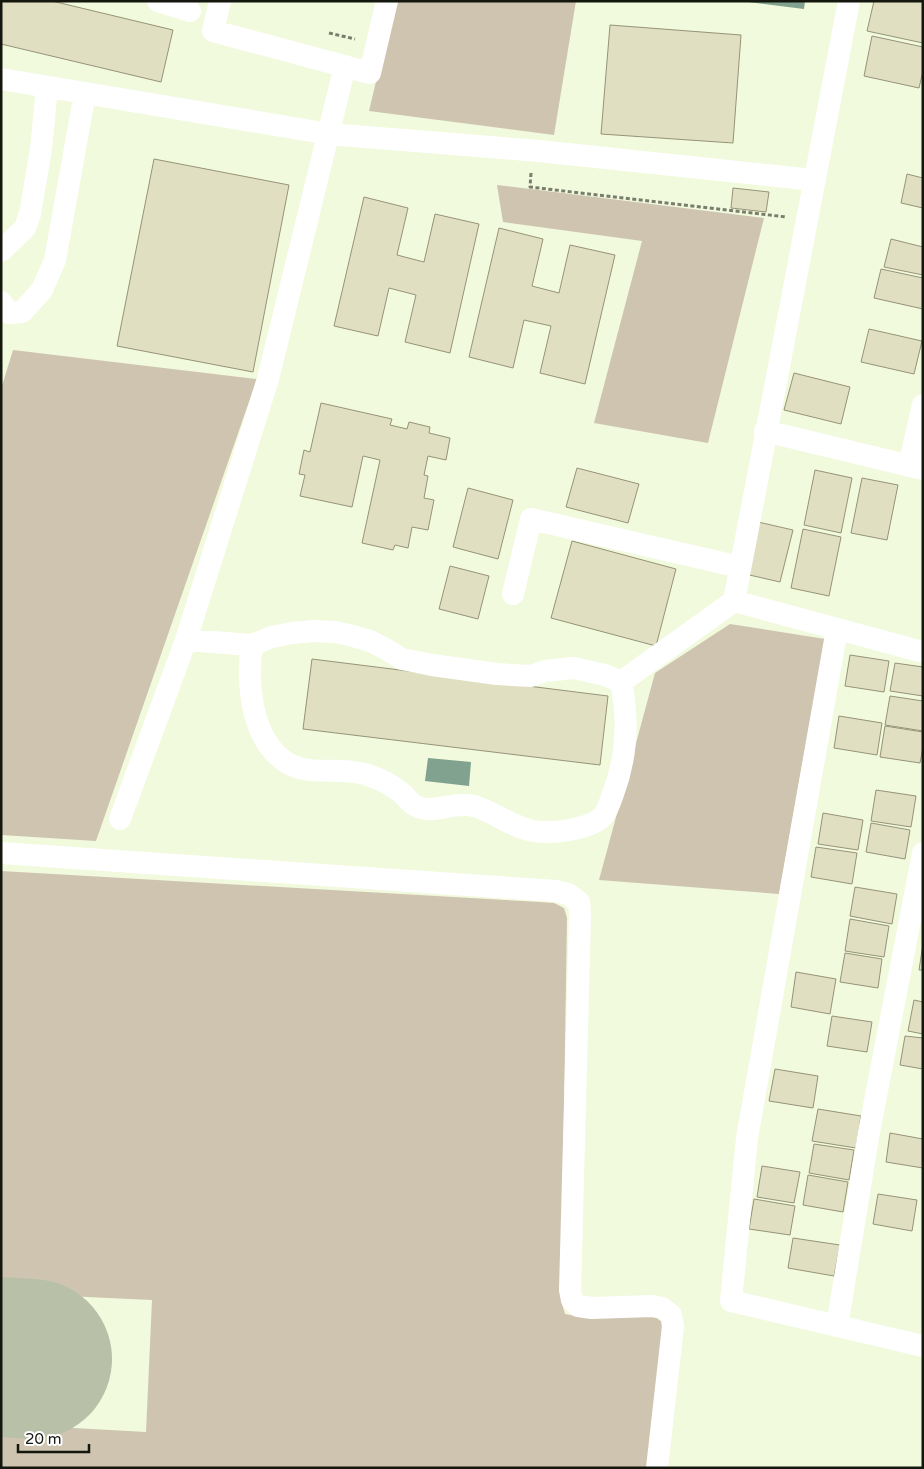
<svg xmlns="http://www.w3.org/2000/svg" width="924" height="1469" font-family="'Varela Round',sans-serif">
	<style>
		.green { fill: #cfc4b0 }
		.water { fill: #80a28e }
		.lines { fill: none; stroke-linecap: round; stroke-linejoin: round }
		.runway { stroke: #b8c0a8; stroke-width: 160 }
		.building { fill: #e1dfc1; stroke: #969378 }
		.path { stroke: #787e6b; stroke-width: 3; stroke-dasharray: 4 2.5; stroke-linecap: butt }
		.minor { stroke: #fff; stroke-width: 22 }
	</style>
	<rect width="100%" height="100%" fill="#f1fadd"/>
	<path class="green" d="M395,1h181l-22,134 -185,-24z
		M497,185l267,33 -56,225 -114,-20 48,-182 -139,-19z
		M13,350l244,29 -161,462 -95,-6v-446z
		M730,624l95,15 -46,255 -180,-14 56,-207z
		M1,871l539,31 14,1 10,5 3,10 -6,382 4,14 11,2 84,1 6,9 -16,142h-649v-44l145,8 6,-132 -151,-7z"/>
	<path class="water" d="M740,1h65l-1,8z
		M428,758l43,4 -2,24 -44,-5z"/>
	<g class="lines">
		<path class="runway" d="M1,1357l31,2"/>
	</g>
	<path class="building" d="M1,1h51l121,29 -12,52 -160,-38z
		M874,1h49v42l-56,-12z
		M610,25l131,10 -8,108 -132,-9z
		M872,36l51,11v24l-4,17 -55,-12z
		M154,159l135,26 -36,187 -136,-26z
		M907,174l16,4v30l-22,-5z
		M733,188l36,4 -3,20 -35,-4z
		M364,197l44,11 -11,47 27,7 11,-48 44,10 -29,129 -45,-11 11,-47 -27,-7 -11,48 -44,-10z
		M499,228l44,11 -11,47 27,7 11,-48 45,10 -30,129 -45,-11 11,-47 -27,-6 -11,48 -44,-11z
		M891,239l32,8v28l-39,-8z
		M881,269l42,9v31l-49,-11z
		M869,329l53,12 -8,33 -53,-12z
		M794,373l56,14 -9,37 -57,-14z
		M321,403l71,16 -2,6 17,4 2,-7 21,5 -1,6 21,5 -4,22 -18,-4 -4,19 4,1 -4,22 10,2 -6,30 -16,-3 -4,21 -13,-3 -2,5 -31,-7 18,-83 -17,-4 -11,51 -52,-11 5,-21 -6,-1 5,-24 6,2z
		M577,468l62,16 -11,39 -62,-16z
		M815,470l37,8 -11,55 -37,-8z
		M862,478l36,7 -11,55 -36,-7z
		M468,488l45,12 -15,59 -45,-12z
		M758,522l35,8 -13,52 -35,-8z
		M803,529l38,8 -12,59 -38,-8z
		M572,541l104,28 -20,77 -105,-28z
		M450,566l39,10 -11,43 -39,-10z
		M850,655l39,6 -5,31 -39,-6z
		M312,659l296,37 -8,69 -297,-36z
		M895,663l28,4v29l-33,-5z
		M890,696l33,5v30l-38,-6z
		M839,716l43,7 -5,32 -43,-7z
		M885,726l38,6v15l-3,16 -40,-6z
		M876,790l40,6 -5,31 -40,-6z
		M823,813l40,7 -5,30 -40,-6z
		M871,823l39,7 -5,29 -39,-7z
		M816,847l41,6 -5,31 -41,-7z
		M855,887l42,7 -5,30 -42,-8z
		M850,919l39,7 -5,31 -39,-6z
		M923,944v26h-4z
		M845,953l37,6 -4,29 -38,-6z
		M796,972l40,7 -6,35 -39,-7z
		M914,1000l9,2v32l-15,-3z
		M832,1016l40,6 -5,30 -40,-6z
		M905,1036l18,2v31l-23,-4z
		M775,1069l43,7 -5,32 -44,-7z
		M818,1109l43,7 -5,32 -44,-7z
		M890,1133l33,6v29l-37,-6z
		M814,1144l40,6 -5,30 -40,-7z
		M762,1166l38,6 -6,31 -37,-6z
		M808,1175l40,7 -5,30 -40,-7z
		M878,1194l39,6 -5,31 -39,-7z
		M754,1199l41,7 -5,29 -41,-6z
		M793,1238l47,7 -6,31 -46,-8z"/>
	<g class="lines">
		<path class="path" d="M329,33l26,6
			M531,173l-1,14 256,30"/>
		<path class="minor" d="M158,1l32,10
			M220,1l-7,30 157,42 17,-72
			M849,1l-115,600 189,51
			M1,79l328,55 210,17 275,29
			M1,251l24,-23 5,-14 11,-65 6,-62
			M1,302l8,11 13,-1 20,-22 13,-30 30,-167
			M765,431l158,38
			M909,466l14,-61
			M513,594l18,-75 209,48
			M837,629l-90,509 -16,163 192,45
			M186,640l66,5 20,-8 20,-4 22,-2 21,1 18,4 17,5 16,8 16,10 30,6 65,9 34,2 14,-5 29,-3 31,7 16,7c8,39 6,75 -8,112 -2,6 -6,18 -11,23 -14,13 -51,17 -69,14 -22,-4 -38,-19 -59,-25 -20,-5 -40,8 -56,1 -6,-2 -10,-7 -14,-12 -10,-9 -24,-16 -36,-20 -34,-11 -66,7 -93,-22 -25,-27 -28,-74 -23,-108
			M621,682l113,-81
			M120,819l66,-179 82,-261 77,-313
			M1,853l555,38 12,3 11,8 1,14 -10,374 2,10 6,6 14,2 60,-2 10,2 9,7 2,11 -16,142
			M837,1326l32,-194 54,-279"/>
	</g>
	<rect width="924" height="1469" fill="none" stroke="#14170d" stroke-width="5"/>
	<path d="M18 1444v8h71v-8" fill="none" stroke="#14170d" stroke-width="2.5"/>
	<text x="25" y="1444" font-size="15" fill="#14170d" stroke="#ffffff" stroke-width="4" paint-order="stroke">20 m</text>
</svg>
